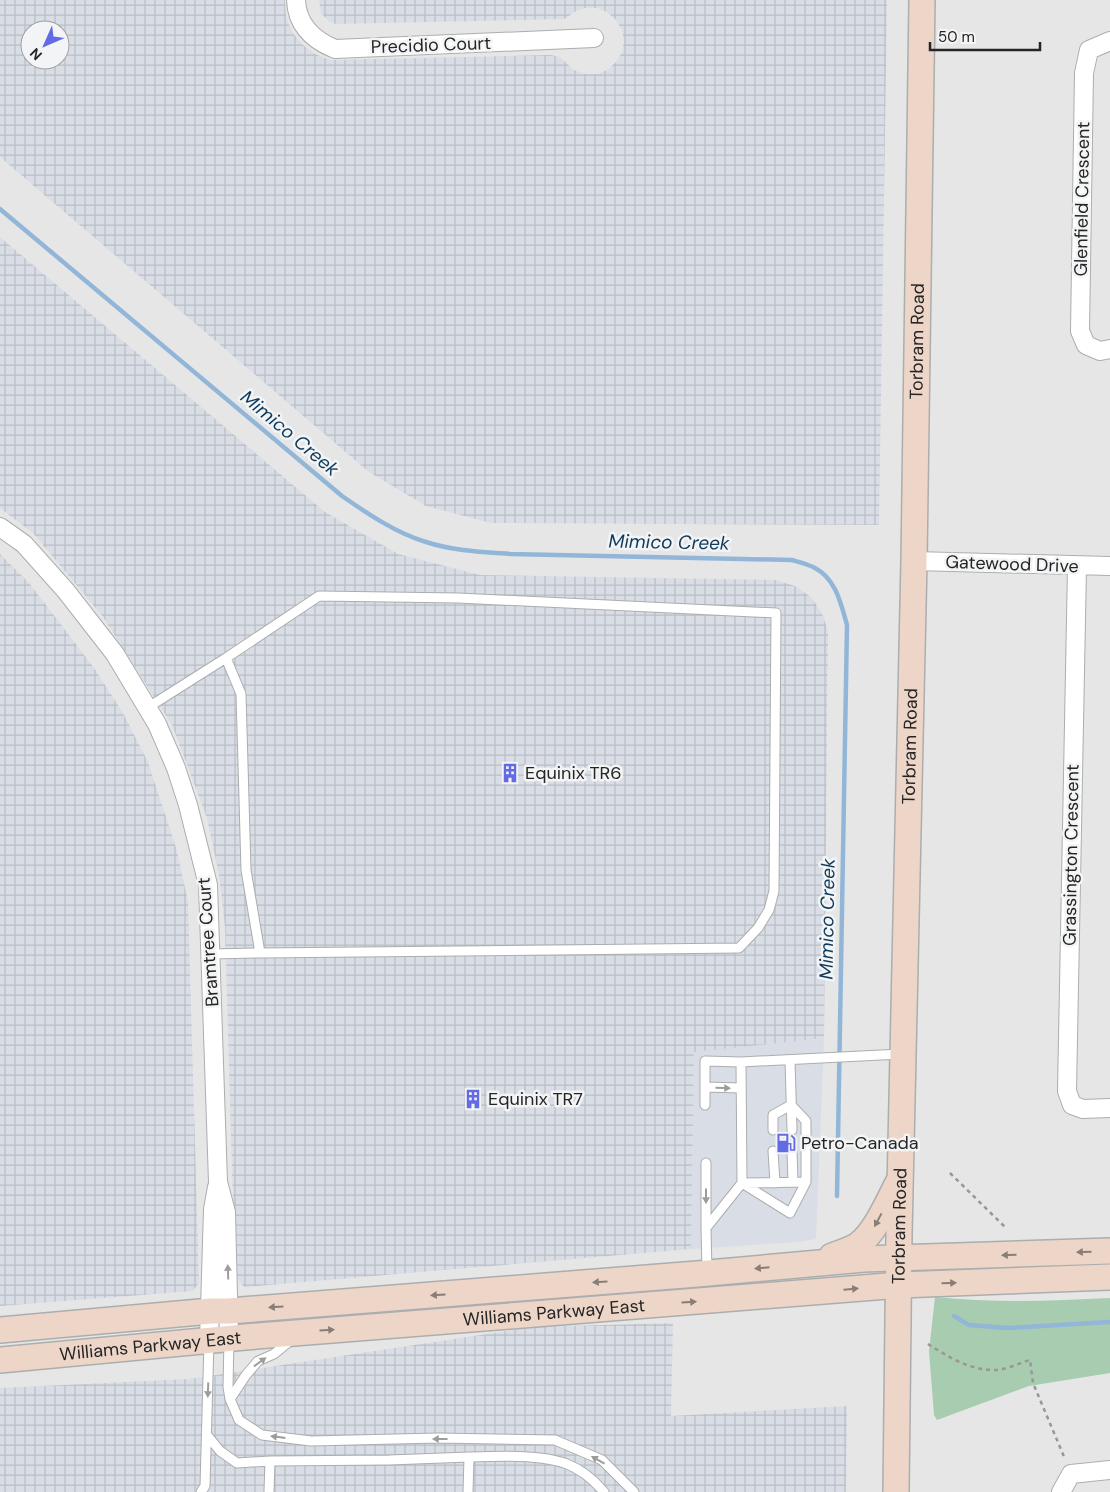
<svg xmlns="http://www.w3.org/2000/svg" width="1110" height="1492" font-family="'DM Sans',sans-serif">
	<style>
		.built { fill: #d9dde5 }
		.industrial { fill: url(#industrial-grid); fill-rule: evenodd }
		.green { fill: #a8ccb0 }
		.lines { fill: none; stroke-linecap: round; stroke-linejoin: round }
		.stream { stroke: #92b6d8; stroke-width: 4.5 }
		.service-casing { stroke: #acadae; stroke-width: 11 }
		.minor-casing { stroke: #acadae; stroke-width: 20 }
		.secondary-casing { stroke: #acadae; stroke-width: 28 }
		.path { stroke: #979798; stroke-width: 2.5; stroke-dasharray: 4 4; stroke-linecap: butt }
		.service { stroke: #fff; stroke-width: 9 }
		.minor { stroke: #fff; stroke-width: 18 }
		.secondary { stroke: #edd6c8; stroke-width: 25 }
		.oneway { fill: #9d9d9d }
		.oneway2 { fill: #897e76 }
		.labels { text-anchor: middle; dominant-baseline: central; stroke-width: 5; stroke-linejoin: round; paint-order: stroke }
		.street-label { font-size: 18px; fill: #252525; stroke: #f3f4f5 }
		.poi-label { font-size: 18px; fill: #252525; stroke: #f3f4f5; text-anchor: start }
		.water-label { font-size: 19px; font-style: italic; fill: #0f3a5b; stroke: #f3f4f5 }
	</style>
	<defs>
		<pattern id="industrial-grid" width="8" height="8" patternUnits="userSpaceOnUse" patternTransform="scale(1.25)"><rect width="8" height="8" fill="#d9dde5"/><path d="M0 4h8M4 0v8" fill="none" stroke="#babec4"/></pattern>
	</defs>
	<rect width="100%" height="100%" fill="#e6e6e7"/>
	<path class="built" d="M824,1038l-8,201 -18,3 -107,7 3,-198z"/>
	<path class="industrial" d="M0,0h285l1,17 6,15 10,12 13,10 15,6 221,-5 9,2 14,13 11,4h12l10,-4 9,-8 6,-10 2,-11 -2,-11 -6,-10 -9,-8 -10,-4h-12l-11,4 -9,7 -229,5 -6,-2 -9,-9 -2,-13h568l-8,525 -388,-2 -65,-17 -57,-34 -369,-315zM30,30h30v30h-30z
		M0,237l325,275 73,42 82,21 296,5 19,6 16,11 11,16 6,18 -4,407 -130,14 -3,197 -446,38 -3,-2 -7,-10 -10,-348 -6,-52 -12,-57 -35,-93 -69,-108 -70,-84 -33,-25z
		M0,554l30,30 64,84 29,45 25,49 29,89 11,51 11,381 -6,8 -193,15z
		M673,1323l-2,93 176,-10 -1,86h-846v-104l189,-9 345,-52z"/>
	<path class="green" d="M935,1297c58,6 117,4 175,1v75l-81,13 -92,34 -3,-5 -5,-64z"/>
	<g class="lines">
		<path class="stream" d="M0,209l342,287c26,18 54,37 84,46 28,9 56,10 84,12l282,6c7,2 16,4 23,8 21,11 26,36 32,57l-10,571
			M954,1316l15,9 39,3 102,-6"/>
		<defs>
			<path id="service" d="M147,708l79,-50
				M211,954l49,-1 479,-5 19,-20 11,-18 5,-19 2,-278 -318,-15 -139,-2 -93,62 15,36 5,176 14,83
				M790,1060l2,70
				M705,1087l36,1
				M705,1105v-44l36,1
				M773,1151l2,32
				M792,1152l1,30
				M706,1163v65
				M742,1183l48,30 16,-31v-61l-15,-16 -18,10v15
				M742,1183l64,-1
				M707,1271l-1,-43 36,-45 -1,-121 160,-8
				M229,1339l-1,48 2,12 9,21 23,15 49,6 127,-3 117,2 47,20 32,32
				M230,1399l16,-24 12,-14 16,-7 17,-14
				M207,1435l13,16 17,12 33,-2
				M469,1457c27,-1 73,-3 98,7 15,6 27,16 37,28
				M201,1492l4,-6 4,-145
				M269,1492l1,-31 119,-1 80,-3 -1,35"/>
			<path id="minor" d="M296,0c1,25 17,40 39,49l259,-11
				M1110,41l-21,9 -5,23 -4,258 6,14 14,6 10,-2
				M0,527l24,17 42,47 49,63 42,70 19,44 12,37 20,80 10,297 8,30 3,126
				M914,561l196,5
				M1077,566l-10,525 5,14 11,4 27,-1
				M209,1341l4,-132 4,-22
				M1061,1492l10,-18 39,-4"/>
			<g id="secondary">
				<path d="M832,1256c8,-3 18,-6 26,-11 18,-13 30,-44 41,-64"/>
				<path d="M0,1330l211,-19h18l468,-37 167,-15 246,-8"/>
				<path id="s1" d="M0,1360l245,-23 655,-52 210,-8"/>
				<path id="s2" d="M896,1492l3,-258 15,-673 8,-561"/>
			</g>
		</defs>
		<use href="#service" class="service-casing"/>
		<use href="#minor" class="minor-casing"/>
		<use href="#secondary" class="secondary-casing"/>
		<path class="path" d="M950,1173l56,55
			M928,1344c19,12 41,26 65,26 11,1 26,-7 37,-10l3,23 32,76"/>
		<use href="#service" class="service"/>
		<use href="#minor" class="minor"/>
		<use href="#secondary" class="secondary"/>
	</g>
	<defs><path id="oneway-solid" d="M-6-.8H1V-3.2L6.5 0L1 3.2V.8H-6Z" transform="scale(1.25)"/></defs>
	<g class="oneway">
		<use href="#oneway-solid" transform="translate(723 1088) rotate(1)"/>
		<use href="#oneway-solid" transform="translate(706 1196) rotate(90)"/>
		<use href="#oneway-solid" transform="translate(228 1272) rotate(-92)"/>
		<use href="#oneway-solid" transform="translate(260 1362) rotate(-36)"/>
		<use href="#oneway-solid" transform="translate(208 1390) rotate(92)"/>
		<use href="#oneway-solid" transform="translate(278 1437) rotate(-173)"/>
		<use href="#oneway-solid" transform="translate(440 1439) rotate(180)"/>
		<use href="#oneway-solid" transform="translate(598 1460) rotate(-151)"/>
	</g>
	<g class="oneway2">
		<use href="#oneway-solid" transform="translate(878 1220) rotate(118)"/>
		<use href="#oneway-solid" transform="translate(1084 1252) rotate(178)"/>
		<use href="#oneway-solid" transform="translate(1009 1255) rotate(178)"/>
		<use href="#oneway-solid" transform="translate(762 1268) rotate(175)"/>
		<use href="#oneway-solid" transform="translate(600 1282) rotate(176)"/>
		<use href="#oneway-solid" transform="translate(949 1283) rotate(-2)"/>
		<use href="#oneway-solid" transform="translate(851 1289) rotate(-5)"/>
		<use href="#oneway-solid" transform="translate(438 1295) rotate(176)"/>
		<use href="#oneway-solid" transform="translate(689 1302) rotate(-4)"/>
		<use href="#oneway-solid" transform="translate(276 1307) rotate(176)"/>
		<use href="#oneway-solid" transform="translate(327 1330) rotate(-4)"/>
	</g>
	<defs>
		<symbol id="building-bare" viewBox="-9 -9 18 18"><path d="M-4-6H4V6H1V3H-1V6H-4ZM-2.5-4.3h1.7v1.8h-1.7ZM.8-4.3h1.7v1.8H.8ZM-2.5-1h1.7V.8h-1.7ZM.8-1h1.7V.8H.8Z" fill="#636be4" stroke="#f3f4f5" stroke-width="2.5" paint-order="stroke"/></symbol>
		<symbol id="fuel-bare" viewBox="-9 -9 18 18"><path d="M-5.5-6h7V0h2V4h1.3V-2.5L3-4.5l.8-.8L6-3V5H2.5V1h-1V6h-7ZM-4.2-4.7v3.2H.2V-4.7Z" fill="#636be4" stroke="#f3f4f5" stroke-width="2.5" paint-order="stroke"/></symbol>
	</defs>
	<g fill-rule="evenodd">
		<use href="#building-bare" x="496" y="759" width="28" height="28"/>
		<use href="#building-bare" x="459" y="1085" width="28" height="28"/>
		<use href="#fuel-bare" x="772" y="1129" width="28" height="28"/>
	</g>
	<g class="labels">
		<g class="street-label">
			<text transform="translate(431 45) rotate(-2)">Precidio Court</text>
			<text transform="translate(1082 199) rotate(-89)">Glenfield Crescent</text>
			<text stroke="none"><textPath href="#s2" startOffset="1151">Torbram Road</textPath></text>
			<text transform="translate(1012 564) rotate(2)">Gatewood Drive</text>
			<text stroke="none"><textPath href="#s2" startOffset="746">Torbram Road</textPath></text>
			<text transform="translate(1071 855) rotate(-89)">Grassington Crescent</text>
			<text transform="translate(208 942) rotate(-94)">Bramtree Court</text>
			<text stroke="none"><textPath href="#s2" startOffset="266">Torbram Road</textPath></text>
			<text stroke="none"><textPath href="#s1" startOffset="556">Williams Parkway East</textPath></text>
			<text stroke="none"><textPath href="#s1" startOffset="151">Williams Parkway East</textPath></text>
		</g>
		<g class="poi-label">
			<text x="525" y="773">Equinix TR6</text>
			<text x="488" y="1099">Equinix TR7</text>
			<text x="801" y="1143">Petro-Canada</text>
		</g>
		<g class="water-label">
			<text transform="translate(290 433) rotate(40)">Mimico Creek</text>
			<text transform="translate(669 542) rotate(1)">Mimico Creek</text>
			<text transform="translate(827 919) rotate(-89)">Mimico Creek</text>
		</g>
	</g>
	<g transform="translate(45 45) rotate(225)"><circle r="24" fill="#f3f4f5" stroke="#a1a1a2"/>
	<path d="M0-4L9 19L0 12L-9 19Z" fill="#636be4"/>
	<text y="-8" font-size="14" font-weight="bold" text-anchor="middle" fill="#252525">N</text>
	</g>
	<path d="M930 42v8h110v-8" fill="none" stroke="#252525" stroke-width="2.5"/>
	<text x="938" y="42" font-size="15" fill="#252525" stroke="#f3f4f5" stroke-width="4" paint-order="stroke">50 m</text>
</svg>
